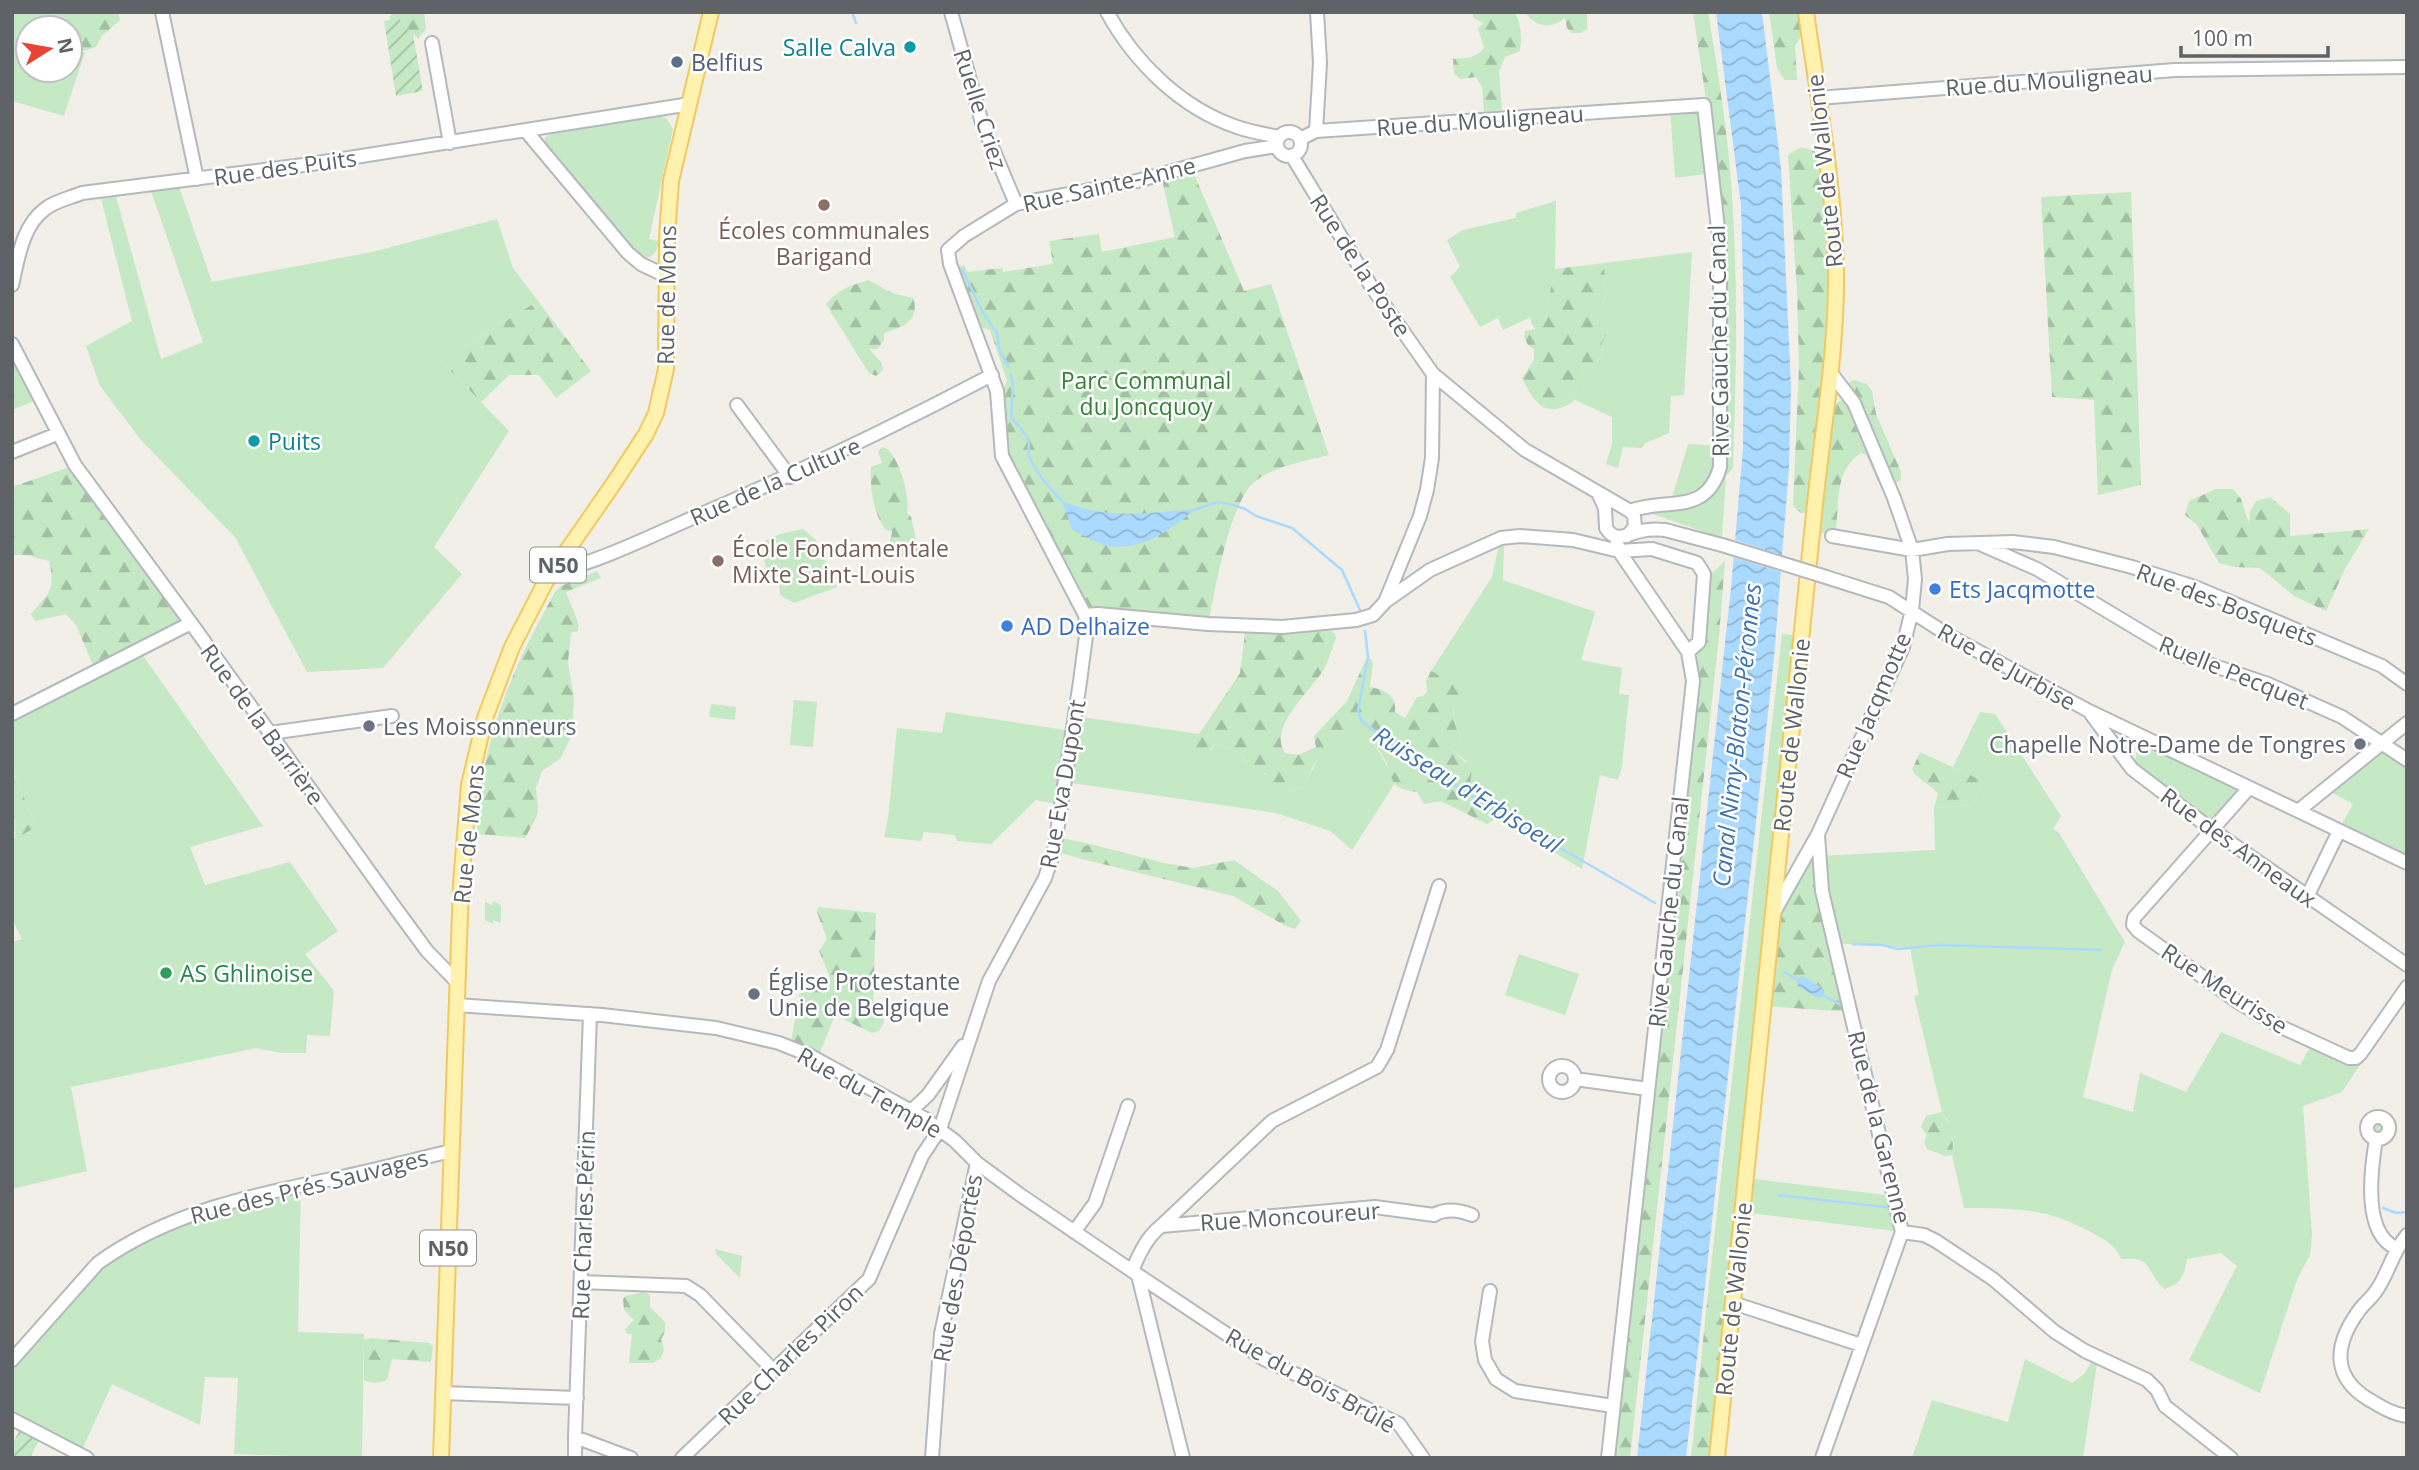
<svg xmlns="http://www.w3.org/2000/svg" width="2419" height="1470" font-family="'Open Sans',sans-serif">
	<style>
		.green { fill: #c5e8c5 }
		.forest { fill: url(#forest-firs) }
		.garden { fill: url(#garden-furrows) }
		.water { fill: url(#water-waves) }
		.pier { fill: #f1efe8 }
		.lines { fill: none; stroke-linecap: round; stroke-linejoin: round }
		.stream { stroke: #aadaff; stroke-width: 2.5 }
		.minor-casing { stroke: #b5b8bc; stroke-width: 16 }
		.major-casing { stroke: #f2c960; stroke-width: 18 }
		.minor { stroke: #fff; stroke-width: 12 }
		.major { stroke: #fff2af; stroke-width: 14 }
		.minor-bridge-casing { stroke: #b5b8bc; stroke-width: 16; stroke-linecap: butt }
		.minor-bridge { stroke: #fff; stroke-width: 12 }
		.culture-dot { fill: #0f9aa8; stroke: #fff; stroke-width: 2.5 }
		.service-dot { fill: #5c6f8a; stroke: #fff; stroke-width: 2.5 }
		.education-dot { fill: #8d6e63; stroke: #fff; stroke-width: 2.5 }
		.shop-dot { fill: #3f7fe0; stroke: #fff; stroke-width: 2.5 }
		.worship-dot { fill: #6b7280; stroke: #fff; stroke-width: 2.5 }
		.leisure-dot { fill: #2e9e5b; stroke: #fff; stroke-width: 2.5 }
		.labels { text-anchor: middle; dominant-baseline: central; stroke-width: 5; stroke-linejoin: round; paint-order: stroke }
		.shield { fill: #fff; stroke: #8f9295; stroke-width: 2 }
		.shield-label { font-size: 21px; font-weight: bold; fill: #5f6368 }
		.culture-label { font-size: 23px; fill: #0d838f; stroke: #fff; text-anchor: end }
		.service-label { font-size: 23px; fill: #4e5e75; stroke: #fff; text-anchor: start }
		.street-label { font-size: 23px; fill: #5f6368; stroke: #fff }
		.education-label { font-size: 23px; fill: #785e54; stroke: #fff }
		.park-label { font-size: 23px; fill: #348238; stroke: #fff }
		.shop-label { font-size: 23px; fill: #366cbe; stroke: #fff; text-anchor: start }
		.worship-label { font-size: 23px; fill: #5b616d; stroke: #fff; text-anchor: start }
		.leisure-label { font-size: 23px; fill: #27864d; stroke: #fff; text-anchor: start }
		.water-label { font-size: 24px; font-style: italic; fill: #4174aa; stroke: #fff }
	</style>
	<defs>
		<pattern id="forest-firs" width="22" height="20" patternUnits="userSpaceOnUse" patternTransform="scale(1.75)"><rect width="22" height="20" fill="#c5e8c5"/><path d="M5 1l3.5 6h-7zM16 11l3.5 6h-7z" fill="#a3c0a4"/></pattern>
		<pattern id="garden-furrows" width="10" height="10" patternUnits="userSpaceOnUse" patternTransform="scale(1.75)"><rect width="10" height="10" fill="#c5e8c5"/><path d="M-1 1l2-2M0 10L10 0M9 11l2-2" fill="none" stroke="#a3c0a4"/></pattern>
		<pattern id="water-waves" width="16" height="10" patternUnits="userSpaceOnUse" patternTransform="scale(1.75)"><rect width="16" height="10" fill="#aadaff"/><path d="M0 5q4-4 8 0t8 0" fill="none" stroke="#8eb4d2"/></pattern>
	</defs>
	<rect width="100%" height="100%" fill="#f1efe8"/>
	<path class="green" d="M12,12h30l6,16h-20v42h42v-15l15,-3 -21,64 -52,-15z
		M1704,105l8,68 -37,5 -5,-70z
		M660,116l6,2 7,11 -24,110 9,2c0,9 -3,14 -11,17l-7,-1 -7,-7 -88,-106v-6l6,-5z
		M177,181l35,101 160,-30 125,-33 16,49 25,33 -97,60 68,70 -75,116 28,27 -79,94 -76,4 -72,-135 -94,-97 -41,-54 -14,-40 46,-25 -33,-130 15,-2 47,170 42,-17 -54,-157z
		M1556,201l-1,68 -9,41 -43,20 -5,-12 -18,9 -30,-50 10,-10 -13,-27 16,-10 53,-12v-5z
		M1692,252l-8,143 -13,1 -2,37 -24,10 -3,5 -19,-1 -5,21 -12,-4 6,-20v-27l-37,-17c4,-40 12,-22 29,-48l-2,-9 6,-11 -10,-17 8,-20 -2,-32z
		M1688,444l32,2v21l6,9 -4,62 -75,-26 23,-8z
		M803,529l13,11 21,47 -43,16 -14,-8 -1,-18 -13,-7 -2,-17 2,-13 14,-6z
		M1504,543l-1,37 92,32 -14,48 41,8 -3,26 10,1 -7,72 -4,13 -18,-5 -18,94 -30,-18 -1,-8 -82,-49 -3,-33 -15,-12 10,-9c-8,-23 -12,-32 1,-53l-31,-16 61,-94 7,-32z
		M1782,634l19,2 -55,542 148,18 8,36 -160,-20 -9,91 -25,-10z
		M139,650l124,176 -73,21 15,38 85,-23 48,69 -33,23 29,37 -4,45 -23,-1 -1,18h-25l-25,-5 -185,39 16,84 -75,18v-247l10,-3 -10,-20v-79l24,-13 -24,-59v-54z
		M794,700l23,2 -4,45 -23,-2z
		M711,704l25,3 -1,13 -26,-3z
		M946,712l126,19 3,-15 124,18 -2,3 14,13 5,-7 26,12 4,8c17,8 28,19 44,28l14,-5c7,-15 23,-47 37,-55 25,-14 47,36 54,52l-43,67 -22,-19 -54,-18 -211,-31 -4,23 -25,-5 -45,44 -34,-3 -2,-6 -31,-3 -3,9 -37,-4 4,-18 9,-91 45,5z
		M1980,712l15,2 66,102 -8,13 6,4 66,109 -13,28 -29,127 50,15 7,-39 46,19 35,-60 79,33 13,-23 36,16 18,-4 -25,38 -39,14 9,129 -2,20 -12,22 -38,116 -71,-33 48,-94 -16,-13 -34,6c-3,17 -5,24 -22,30 -12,-7 -14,-26 -26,-29 -5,-2 -13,-1 -18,-1 -5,-13 -14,-18 -27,-25 -45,-26 -79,-26 -130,-26l-12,-53 2,-11 -7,-24 -5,-8 -28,-116 5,-1 -9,-47 -75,-5 -15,-87 115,-6 -1,-42 40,-3 7,-25 -28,-13z
		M2138,742l104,49 -31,33 -76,-61z
		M2382,751l25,15v93l-67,-32 13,-23 -22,-12z
		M1056,837l34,7 -5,2 -7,8 4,5 -28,-8z
		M493,901l8,4v18l-8,-3v4l-8,-4v-18l7,3z
		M1519,954l60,20 -14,41 -60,-20z
		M2370 1128a8 8 0 1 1 16 0a8 8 0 1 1-16 0Z
		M301,1185l-3,147 66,2 -2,124 -128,-4 4,-76 -33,-1 -5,48 -88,-41 -32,70 -68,-35v-59l86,-97 81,-45z
		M715,1249l27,7 -2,22 -24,-24z
		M2096,1355l2,2 -15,101h-171l20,-58 76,22 17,-63 47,24 12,-9z"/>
	<path class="forest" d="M42,12h76l2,8 -18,16 -6,11 -26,8v-27h-22z
		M386,12h38l2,17 -8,10 -19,-20z
		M1473,12h42c6,13 7,25 5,39l-15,6 -6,14 3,39 -18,2 -2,-25 -6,-10 -16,2 -6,-6 -1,-14c13,-1 22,0 31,-11l-6,-20 5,-5 -10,-6z
		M1524,12h63v17l-6,4h-9l-5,-5 -2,-10c-15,12 -29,9 -41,-6z
		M1693,12h15c11,67 22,133 25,201 5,85 3,170 0,255l-7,8 -6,-9v-221l-16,-141 2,-6z
		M1769,12h30l2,25 -6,9 2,34h-12l-8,-12z
		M1801,147l13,4 13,16 9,106 -28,240h-7l-8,-7 6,-141 -2,-74 -9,-136z
		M1191,167l53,124 27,-7 58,171c-23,6 -50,10 -71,24 -28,17 -43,112 -50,145l-123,-9 -76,-142 -11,-73 9,-19 -17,-51 -16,-5 -22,-55 12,-5 4,7 34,-4 1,4 50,-8 -4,-23 50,-7 3,18 73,-15 -14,-62z
		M2131,192l10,293 -43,10 -4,-95 -42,-3 -11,-200z
		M1604,263l2,32 -8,20 7,6 3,11 -6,11 2,9c-17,26 -25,8 -29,48 -28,20 -40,5 -53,-22l12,-18v-11l-6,-4 -4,-8 1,-6 11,-2 -4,-4 -2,-8 16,-7 9,-41z
		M868,280l24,13 21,5c8,22 -11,30 -29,35v7l-6,9h-9l12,13 2,8 -7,6 -7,-3 -43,-69c12,-14 25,-19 42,-24z
		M538,301l53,70 -35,27 -17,-23h-30l-28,27 -40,-41z
		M12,344l27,55 -27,11z
		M1854,380l13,4 5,7 4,23 25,58v8l-11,6 -12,-5 -12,-26 -5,-2c-26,16 -22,49 -25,77l-2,4 -13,-1 -1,-10 16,-120 6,-3 11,3 -12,-16z
		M883,447c15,4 28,51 24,66l4,4 7,32 -2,5 -20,4c-15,-10 -4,-16 -4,-27l-6,-1c-13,-16 -16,-42 -15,-63l11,-4 -4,-12z
		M75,465l116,158 -95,49 -20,-47 -10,-11 -31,7 -4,-7c18,-22 25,-23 18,-53l-23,-6h-14v-68z
		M2216,489h17l8,10 8,24 1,-11 6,-11 14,-4 20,17v22l79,-7 -24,40 -19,42 -32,-15 -34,-28 -25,-1 -16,-4 -22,-38 -12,-10 4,-14z
		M1725,561l-6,75 -89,822h-22l83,-797 5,-14 9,-67z
		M597,571l4,7 -35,14 13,33 -1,6 -7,2 -3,29 6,35 -2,38 -12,24 -18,12 -6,17 2,22 -2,8 -11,20 -48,-4c3,-91 34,-163 78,-242l6,-6z
		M1332,631l3,3 1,4c-4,10 -7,22 -12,31 -12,21 -57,58 -39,84l13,2 18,-8 -2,-11 33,-35 19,-42h4l3,3 -3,25c15,3 27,8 25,25l10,6 12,-21 6,-1 4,-4 -1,-11 5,-10 32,16c-14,21 -11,30 -2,53l-10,9 21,20 -3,25 34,21 -16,9 -46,-23 -17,3 -7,-12c-7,-1 -15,-2 -21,-7 -5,-5 -7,-15 -9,-21 -9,-19 -26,-38 -47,-32l-7,18c-19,5 -21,19 -29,36l-14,5 -18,-10 -7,-8 -12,2 -11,-20 -26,-12 -14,14 -7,-4 2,-16 43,-64 5,-40z
		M1920,752l61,28 -7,25 -40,3 4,-14c-7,-10 -19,-13 -26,-24z
		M12,768l24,59 -21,12z
		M1818,836l4,55 29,121 -88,-6 10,-91z
		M1090,844l74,19 29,5 41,-8 45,32 22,29 -6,8 -11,-4 -51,-29 -151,-37 -4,-5 1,-6z
		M818,907l58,6 -3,91 8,1 3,17 -5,9 -7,2 -37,-18 -18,45 -27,-12 9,-54c38,-14 37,-1 20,-43l8,-12 -10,-27z
		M1942,1112c8,13 13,28 10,43l-7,1 -18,-7 -3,-7 3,-7 -6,-8 5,-11z
		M643,1291l7,4v12l15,15v10l-4,7 3,10 -3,9 -8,5h-24l3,-29h-5l-2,-5 9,-9 -10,-10 -1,-12c6,-5 13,-2 20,-7z
		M1708,1293l25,10 -16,155h-26z
		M370,1338l59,5 4,3 -2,16 -39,-3 -5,21c-7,3 -16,4 -23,0v-40z"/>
	<path class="garden" d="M390,15l9,4 14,15 10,57 -27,5 -12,-75 6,-1z
		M23,1425l19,9 -12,24h-18v-14z"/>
	<path class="water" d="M1716,12h46l19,157 10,218 -2,80 -15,191 -88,800h-49l94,-870 12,-140 1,-125 -3,-118z
		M1062,501c44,19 88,12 133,8 -24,22 -60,46 -94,35 -10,-3 -20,-10 -29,-15z
		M1803,976l19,12 3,8 -7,2 -20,-12 -2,-7z"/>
	<path class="pier" d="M1732,539l53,17 -1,17 -54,-17z"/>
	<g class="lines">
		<path class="stream" d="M852,12l4,11
			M962,269l20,42 15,22 3,19 9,15
			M1011,375l2,8 -2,35c6,6 14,13 17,22 2,5 0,11 1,16 7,17 21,33 34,46
			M1194,510l23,-8 12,2 16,5 11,7 36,12 50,42 18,40
			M1365,631l3,26 -10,54 4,11 114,77 179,104
			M1853,944l29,1 16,4 42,-4 161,5
			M1784,972l12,7
			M1823,995l21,12
			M1778,1195l115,13
			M2383,1208l13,5 11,-1"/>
		<defs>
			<path id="minor" d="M162,12l35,167
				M951,12l31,111 34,81
				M1107,12c28,51 74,96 130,115 14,5 28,7 42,10
				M432,43l18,100
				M1818,98l357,-28 232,-3
				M526,131l102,122 13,11 25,12
				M1316,131l4,-68 -3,-51
				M1277 144a12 12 0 1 1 24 0a12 12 0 1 1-24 0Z
				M1300,139l16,-8 388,-26 16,141v221c-14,50 -54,30 -90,44
				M1292,156l79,130 62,88 92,76 105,61 4,5 1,11 -8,9
				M12,285c6,-26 10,-59 33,-76 10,-8 25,-11 37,-16l229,-29 379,-60
				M12,344l63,121 116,158
				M737,405l53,72
				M12,452l45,-18
				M1599,495l6,13 1,20c10,16 20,6 35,3 10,-2 19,-2 29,0
				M1665,530l57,15
				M1832,536l80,14 36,-6 65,-2 41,5 78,20 63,20 187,79 25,18
				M1980,544l57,25 142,85 89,30 74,33 65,43
				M552,573c48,-12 93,-34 138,-54 103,-44 203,-92 302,-144
				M1826,577l63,20 59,38 141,76 318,152
				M1386,601l44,-31 71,-32 19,-2 53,4 46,11 33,-2 45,14 7,11 -5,68 -11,10
				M1085,615l13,-1 110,10 74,3 74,-7 17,-5 12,-13 35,-86 7,-26 5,-32 1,-84
				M12,714l179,-91 203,283 33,45 30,31
				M2091,714l41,55 79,60 196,136
				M270,733l122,-17
				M2249,788l-115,130 -1,7 5,6 100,71 41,24 70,32h7l5,-5 46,-66
				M2298,811l109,-88
				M1818,835l4,56 80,341
				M2307,897l32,-66
				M1773,914l45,-80 85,-187 9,-37 3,-31 -3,-29 -18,-52 -40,-95 -23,-30
				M457,1005l145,10 114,13 63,15 30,12 115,63 31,23 22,22 42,31 119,81 45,183
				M1549 1079a13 13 0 1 1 26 0a13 13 0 1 1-26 0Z
				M1575,1079l73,10
				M911,1111l17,-16 35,-49
				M2367 1128a11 11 0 1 1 22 0a11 11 0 1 1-22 0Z
				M2376,1139c-5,30 -14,94 20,109
				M1161,1226l111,-105 105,-54 10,-17 52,-164
				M1074,1232l21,-29 33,-97
				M1902,1232l22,3 12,6 57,38 62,53 30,19 62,29 10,10 8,16 66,52
				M2407,1235c-16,19 -18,38 -31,56 -5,8 -13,13 -18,21 -23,32 -27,64 10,87 12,7 24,15 39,17
				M1132,1271c7,-17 15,-34 29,-45l214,-19 59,8c12,-7 25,-5 38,0
				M1138,1275l126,84 135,65 24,34
				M581,1282l105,4 14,9 73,75
				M1490,1291l-8,50 3,19 11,19 19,12 98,15
				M1733,1303l128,42
				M12,1360l86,-97c71,-51 155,-68 239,-85 38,-8 76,-18 114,-27
				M443,1393l134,5
				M12,1419l75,39
				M575,1437l15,-423
				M575,1458v-21l56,21
				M682,1458l187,-179 53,-123 18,-27 49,-148 56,-103 9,-27 26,-169 7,-54 -2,-13 -83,-159 -5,-65 -47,-127 -2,-14 16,-14 52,-32 121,-23 108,-30 32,-5
				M932,1458l9,-124 36,-171
				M1608,1458l85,-777 -5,-29 -69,-101 -3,-13
				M1822,1458l80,-226"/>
			<path id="major" d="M441,1458l20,-574 8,-99 16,-67 27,-71 34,-66 68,-98 32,-49 10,-21 10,-44 1,-133 4,-55 40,-169
				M1717,1458l98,-954c8,-77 22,-155 21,-233 -2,-86 -18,-174 -30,-259"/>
		</defs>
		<use href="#minor" class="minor-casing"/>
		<use href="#major" class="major-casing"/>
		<use href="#minor" class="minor"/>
		<use href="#major" class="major"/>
		<defs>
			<path id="minor-bridge" d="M1722,545l104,32"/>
		</defs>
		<use href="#minor-bridge" class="minor-bridge-casing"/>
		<use href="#minor-bridge" class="minor-bridge"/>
	</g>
	<g class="culture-dot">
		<circle cx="910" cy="47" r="7"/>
		<circle cx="254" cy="441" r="7"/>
	</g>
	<circle class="service-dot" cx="677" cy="62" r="7"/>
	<g class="education-dot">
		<circle cx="824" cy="205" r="7"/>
		<circle cx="718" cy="561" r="7"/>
	</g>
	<g class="shop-dot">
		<circle cx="1935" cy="589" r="7"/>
		<circle cx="1007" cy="626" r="7"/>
	</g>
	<g class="worship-dot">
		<circle cx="369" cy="726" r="7"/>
		<circle cx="2360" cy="744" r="7"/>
		<circle cx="754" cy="994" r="7"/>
	</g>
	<circle class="leisure-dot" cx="166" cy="973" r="7"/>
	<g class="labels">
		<g class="shield">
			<rect x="530" y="547.5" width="56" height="35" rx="5"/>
			<rect x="420" y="1230.5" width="56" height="35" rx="5"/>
		</g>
		<g class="shield-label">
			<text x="558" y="565">N50</text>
			<text x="448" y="1248">N50</text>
		</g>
		<g class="culture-label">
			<text x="896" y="47">Salle Calva</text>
			<text x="268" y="441" text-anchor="start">Puits</text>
		</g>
		<g class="service-label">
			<text x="691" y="62">Belfius</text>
		</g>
		<g class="street-label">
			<text transform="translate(2049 80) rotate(-4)">Rue du Mouligneau</text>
			<text transform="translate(981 109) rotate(72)">Ruelle Criez</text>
			<text transform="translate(1480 120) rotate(-4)">Rue du Mouligneau</text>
			<text transform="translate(285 167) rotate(-8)">Rue des Puits</text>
			<text transform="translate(1824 171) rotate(-96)">Route de Wallonie</text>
			<text transform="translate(1109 184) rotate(-13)">Rue Sainte-Anne</text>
			<text transform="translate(1361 265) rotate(57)">Rue de la Poste</text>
			<text transform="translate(666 295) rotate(-89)">Rue de Mons</text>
			<text transform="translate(1718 341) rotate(-91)">Rive Gauche du Canal</text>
			<text transform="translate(775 481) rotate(-24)">Rue de la Culture</text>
			<text transform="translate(2227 604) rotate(21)">Rue des Bosquets</text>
			<text transform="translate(2007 666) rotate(29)">Rue de Jurbise</text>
			<text transform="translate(2234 672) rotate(22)">Ruelle Pecquet</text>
			<text transform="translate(1873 705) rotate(-67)">Rue Jacqmotte</text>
			<text transform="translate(263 724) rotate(54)">Rue de la Barrière</text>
			<text transform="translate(1791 735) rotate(-84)">Route de Wallonie</text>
			<text transform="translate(1062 784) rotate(-80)">Rue Eva Dupont</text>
			<text transform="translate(468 834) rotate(-84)">Rue de Mons</text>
			<text transform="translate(2239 847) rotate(36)">Rue des Anneaux</text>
			<text transform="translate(1668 912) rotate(-84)">Rive Gauche du Canal</text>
			<text transform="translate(2225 988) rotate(33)">Rue Meurisse</text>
			<text transform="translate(870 1092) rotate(29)">Rue du Temple</text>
			<text transform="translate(1880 1127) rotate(76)">Rue de la Garenne</text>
			<text transform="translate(309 1186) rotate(-14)">Rue des Prés Sauvages</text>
			<text transform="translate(1290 1216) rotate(-4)">Rue Moncoureur</text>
			<text transform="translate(583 1225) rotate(-88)">Rue Charles Périn</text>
			<text transform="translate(957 1268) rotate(-80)">Rue des Déportés</text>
			<text transform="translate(1733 1299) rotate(-84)">Route de Wallonie</text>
			<text transform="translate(790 1354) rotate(-44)">Rue Charles Piron</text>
			<text transform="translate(1311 1380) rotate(29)">Rue du Bois Brûlé</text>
		</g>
		<g class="education-label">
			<text x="824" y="230">Écoles communales<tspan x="824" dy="26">Barigand</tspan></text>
			<text x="732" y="548" text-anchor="start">École Fondamentale<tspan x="732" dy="26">Mixte Saint-Louis</tspan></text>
		</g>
		<g class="park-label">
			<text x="1146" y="380">Parc Communal<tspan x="1146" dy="26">du Joncquoy</tspan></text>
		</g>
		<g class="shop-label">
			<text x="1949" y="589">Ets Jacqmotte</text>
			<text x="1021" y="626">AD Delhaize</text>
		</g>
		<g class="worship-label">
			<text x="383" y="726">Les Moissonneurs</text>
			<text x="2346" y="744" text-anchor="end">Chapelle Notre-Dame de Tongres</text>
			<text x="768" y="981">Église Protestante<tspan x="768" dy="26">Unie de Belgique</tspan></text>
		</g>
		<g class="leisure-label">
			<text x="180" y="973">AS Ghlinoise</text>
		</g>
		<g class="water-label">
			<text transform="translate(1736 735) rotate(-84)">Canal Nimy-Blaton-Péronnes</text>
			<text transform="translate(1468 789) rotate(32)">Ruisseau d'Erbisoeul</text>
		</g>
	</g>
	<rect width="2419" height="1470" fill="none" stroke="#5f6368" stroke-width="28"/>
	<g transform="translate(49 49) rotate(79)"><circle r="33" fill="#ffffff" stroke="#bfc1c3" stroke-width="2"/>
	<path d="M0-5L12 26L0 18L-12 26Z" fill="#ea4335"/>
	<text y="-10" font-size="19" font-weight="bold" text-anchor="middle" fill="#5f6368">N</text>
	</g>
	<path d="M2181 46v10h147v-10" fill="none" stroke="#5f6368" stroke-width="3.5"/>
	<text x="2192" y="46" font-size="21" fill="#5f6368" stroke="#ffffff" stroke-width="5" paint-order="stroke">100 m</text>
</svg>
